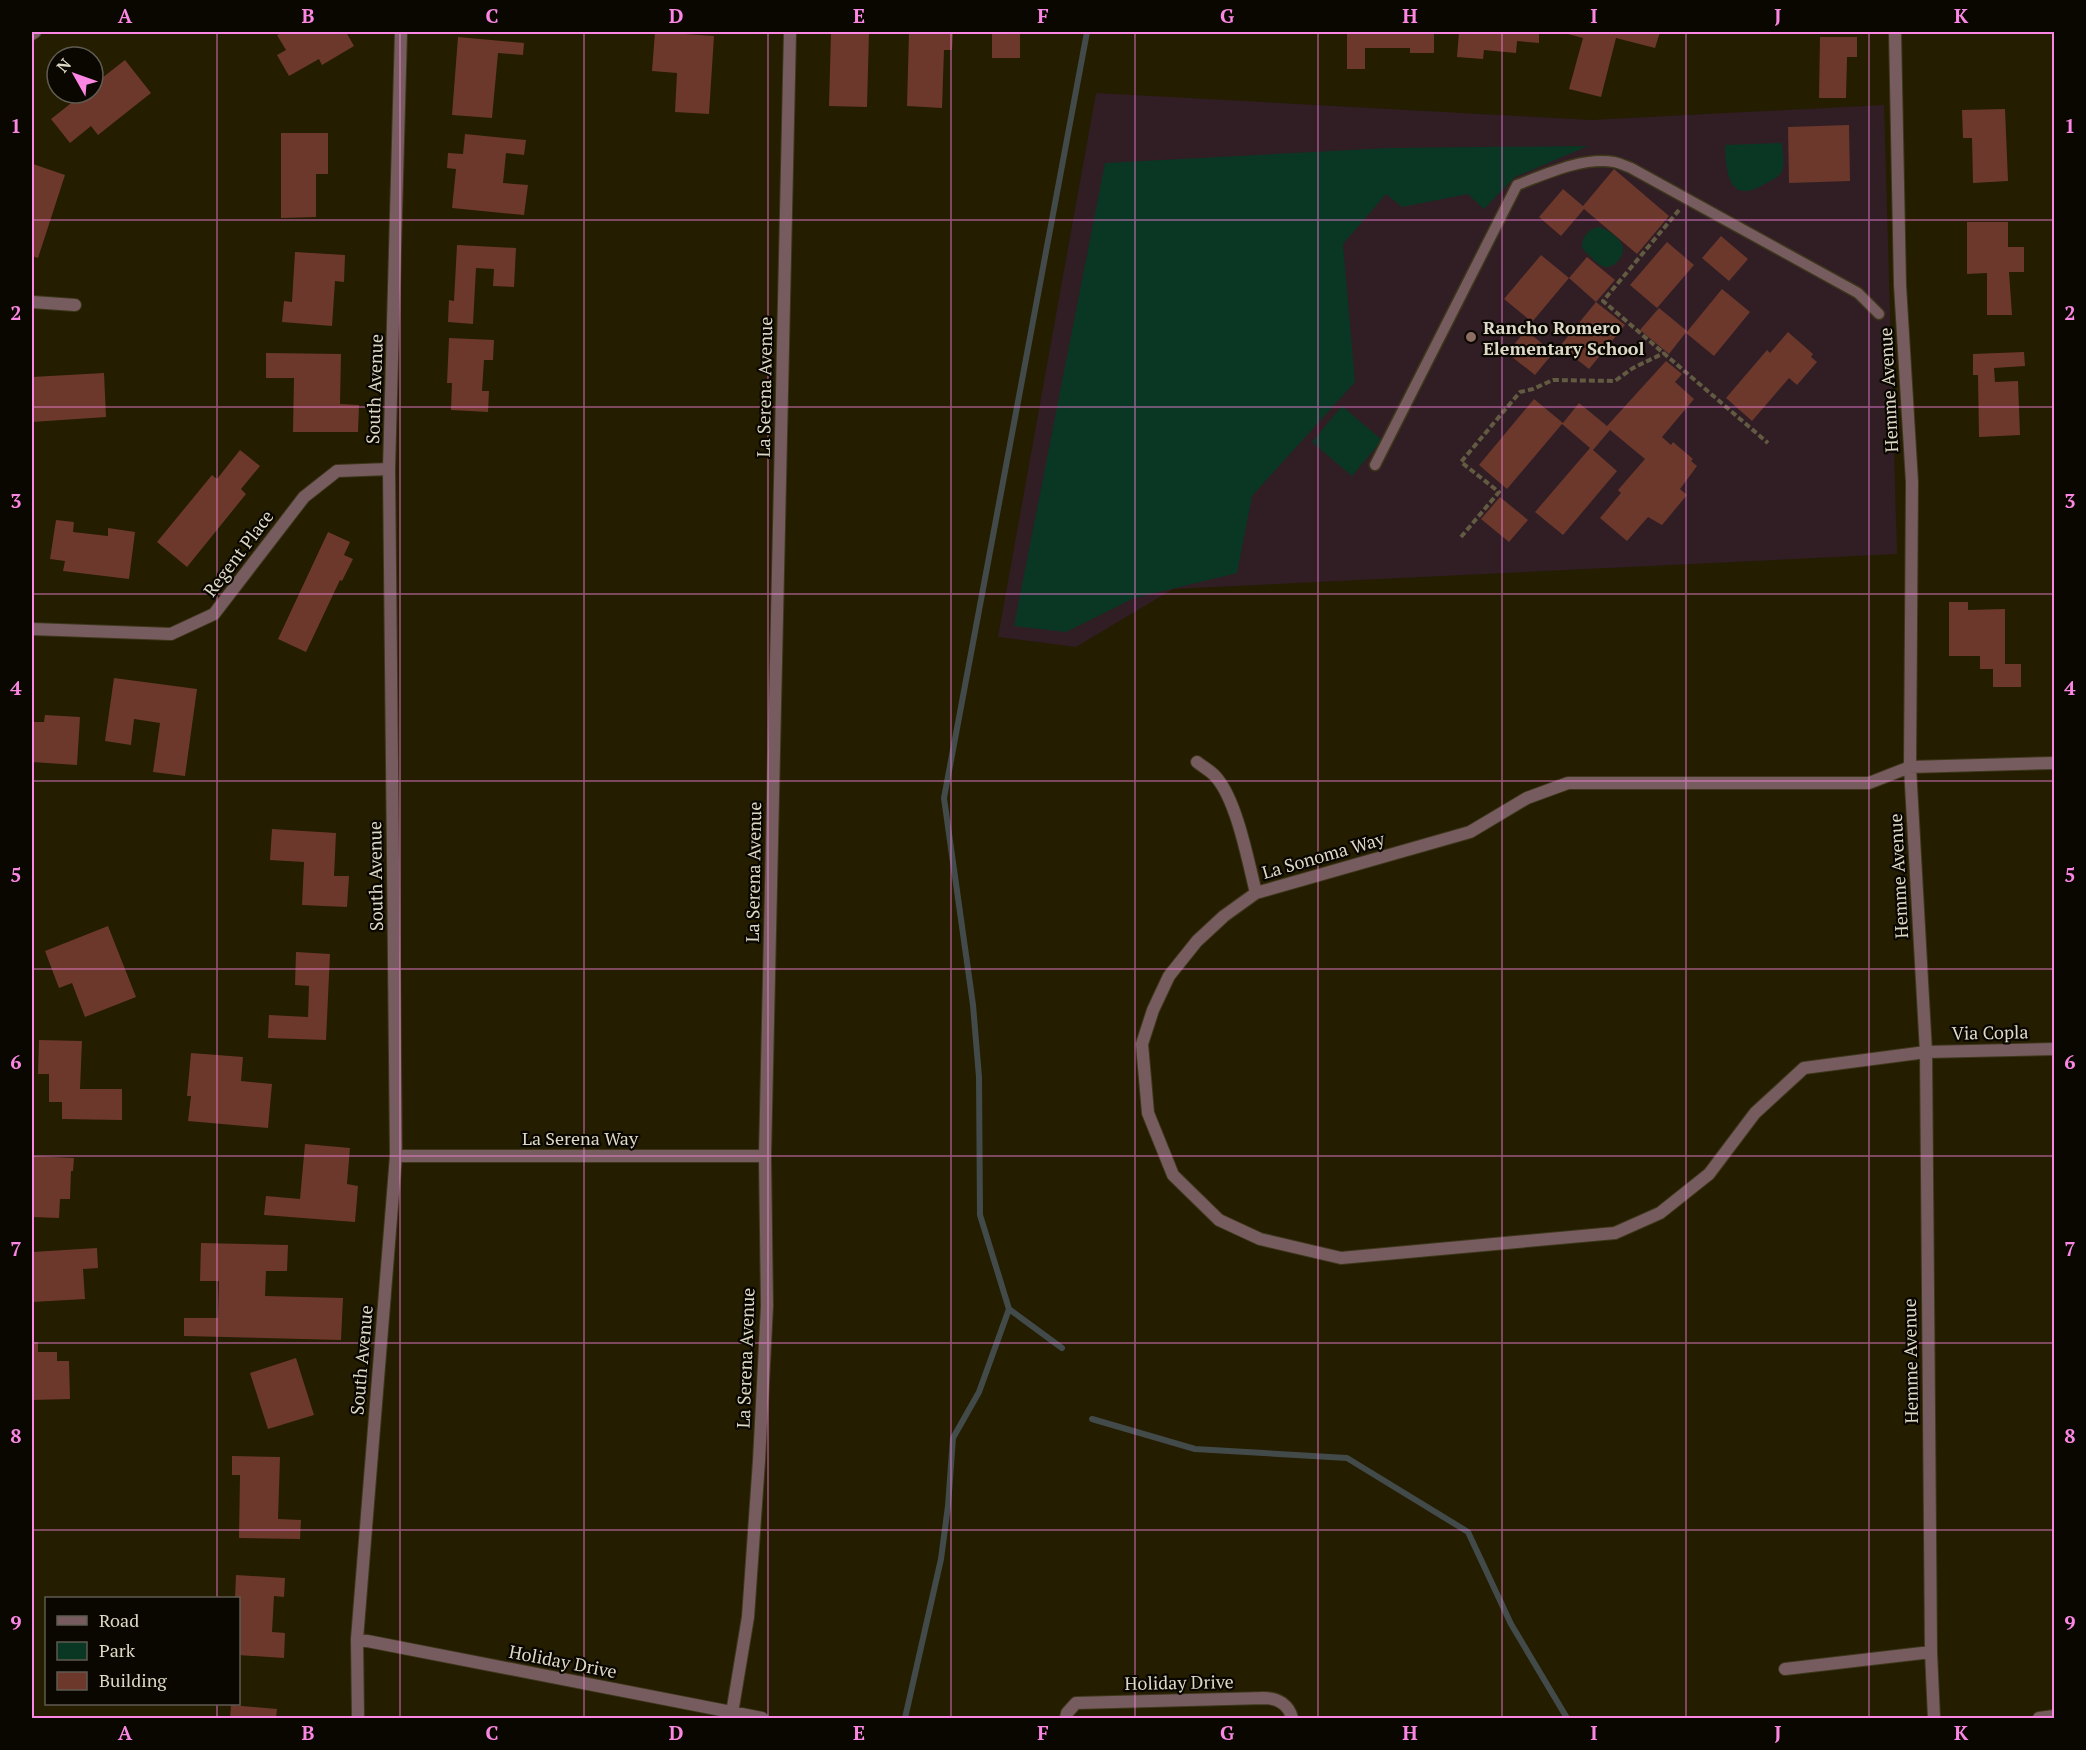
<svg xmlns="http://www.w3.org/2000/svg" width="2086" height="1750" font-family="'PT Serif',serif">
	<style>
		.education { fill: #301e24 }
		.green { fill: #0a3724 }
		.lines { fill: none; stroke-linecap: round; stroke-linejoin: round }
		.stream { stroke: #434a4a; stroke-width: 6 }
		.building { fill: #6c382c }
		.lane-casing { stroke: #3e371c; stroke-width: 13 }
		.street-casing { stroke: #3e371c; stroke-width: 14 }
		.path { stroke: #625b42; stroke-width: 4; stroke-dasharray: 6 3; stroke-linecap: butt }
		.lane { stroke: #765c5e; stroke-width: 10 }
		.street { stroke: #765c5e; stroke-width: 12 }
		.grid { fill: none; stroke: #fc86e3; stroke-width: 1.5; stroke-opacity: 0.55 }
		.education-dot { fill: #8d6e63; stroke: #0a0700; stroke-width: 2 }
		.labels { text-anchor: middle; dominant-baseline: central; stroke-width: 4.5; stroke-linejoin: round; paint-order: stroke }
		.poi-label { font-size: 18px; font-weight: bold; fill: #ded9c7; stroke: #0a0700; text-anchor: start }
		.street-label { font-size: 18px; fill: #ded9c7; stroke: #0a0700 }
		.neatline { fill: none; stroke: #fc86e3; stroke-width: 2 }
		.grid-label { font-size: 20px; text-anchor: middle; font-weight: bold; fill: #fc86e3 }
	</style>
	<rect width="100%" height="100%" fill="#241d00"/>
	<path class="education" d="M1096,93l495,27 293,-15 13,449 -724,35 -97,58 -78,-10z"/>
	<path class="green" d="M1782,143c1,9 3,21 0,28 -3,7 -13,10 -19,14 -35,20 -37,-14 -38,-40z
		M1588,146l-73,31 -31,32 -16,-15 -66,13 -16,-13 -43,50 12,138 -103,114 -15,77 -103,25 -68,34 -52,-6 91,-463 284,-15z
		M1599,227c8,2 24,12 24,22 1,8 -10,20 -19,18 -5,-2 -9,-6 -12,-9 -4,-4 -7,-6 -10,-10 -1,-10 7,-20 17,-21z
		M1342,406l40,34 -30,36 -40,-34z"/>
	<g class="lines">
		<path class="stream" d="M1062,1348l-53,-39 -29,-94 -1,-138 -6,-72 -29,-207 143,-766
			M1092,1419l103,30 152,9 121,74 43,92 56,94
			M905,1718l36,-159 7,-53 5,-68 26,-46 30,-83"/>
	</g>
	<path class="building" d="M283,32h63l8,14 -32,19 -3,-6 -30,17 -12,-21 9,-5 -9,-15z
		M655,32l59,4 -5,78 -34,-2 2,-39 -25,-2z
		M831,32h38l-2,75 -38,-1z
		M909,32h44l-1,18h-8l-2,58 -35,-2z
		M992,32h28v26h-28z
		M1347,32h87v21h-24v-5h-45v21h-18z
		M1459,32h80v11l-22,-2 -1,12 -32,-3 -1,9 -26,-2z
		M1569,32h91l-5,16 -39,-10 -15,59 -32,-8 14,-51 -15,-4z
		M458,37l66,6 -1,12 -25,-2 -6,65 -40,-3z
		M1820,37h37v20h-10l-1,41h-27z
		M125,60l26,33 -53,42 -7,-9 -21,17 -19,-24 33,-26h9v-8z
		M2005,109l3,72 -35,2 -1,-45h-9l-1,-28z
		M1849,125l1,56 -61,2 -1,-56z
		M281,133h47v41h-12v43l-35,1z
		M465,134l61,6 -2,15 -18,-2 -3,30 25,2 -4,30 -72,-7 4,-39 -9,-1 1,-15 15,1z
		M33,164l32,11 -27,83 -6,-2v-86z
		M1614,169l55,47 -32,38 -53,-45 -23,27 -22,-19 24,-28 20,17z
		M1967,222h41v25h16v25h-15l3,43h-25v-42l-20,1z
		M1721,236l27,23 -19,22 -27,-23z
		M1667,242l27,23 -37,43 -27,-23z
		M457,245l59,3 -2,39 -21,-1 1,-17 -18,-1 -3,56 -25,-2 1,-22 5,1z
		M295,252l50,3 -1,27 -9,-1 -3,45 -50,-4 2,-21 8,1z
		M1541,255l28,23 -37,44 -28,-23z
		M1587,257l28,23 -19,22 -27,-24z
		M1722,289l28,23 -36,44 -28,-23z
		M1596,302l29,23 -36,44 -29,-23z
		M1659,308l28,23 -18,23 -29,-24z
		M1526,330l27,23 -18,22 -28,-22z
		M1788,332l25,22 -2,3 6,5 -20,23 -8,-7 -37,43 -26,-23 41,-48 3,3z
		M449,338l45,2 -1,20h-9l-2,31h7l-1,21 -37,-2 1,-27h-5z
		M2024,352l1,14 -31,2 1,14 23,-1 2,54 -41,2 -1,-62h-5v-21z
		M266,353l75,1 -1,50 19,1 -1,27h-65l1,-54h-28z
		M1666,361l16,13 -7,8 19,17 -32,38 9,8 2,-3 20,17 -2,2 6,5 -17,23 7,6 -25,30 -14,-8 -21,24 -27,-23 21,-25 -3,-3 27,-31 -35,-29 -17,20 24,21 -54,64 -28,-23 55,-64 -28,-24 -55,65 -28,-24 55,-66 29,24 16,-20 28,23z
		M104,373l2,44 -74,5v-45z
		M240,450l20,16 -19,23 5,5 -59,73 -30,-25 55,-67 5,4z
		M1500,497l28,23 -19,22 -28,-23z
		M56,520l18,2 -1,10 35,4v-8l27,4 -6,47 -66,-8 2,-10 -15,-2z
		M328,532l22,10 -6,13 9,4 -11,22 -2,-1 -34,72 -28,-13z
		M1949,602h19v8l37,-1v55h16v23h-28v-18h-13v-13h-31z
		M114,678l83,11 -12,87 -32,-4 7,-49 -26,-4 -3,26 -26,-4z
		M45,715l35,2 -3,48 -45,-3v-40h12z
		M272,829l64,4 -2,43h15l-2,31 -45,-2 2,-43 -34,-2z
		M108,926l28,71 -51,20 -13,-34 -13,5 -14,-37z
		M296,952l34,2 -4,86 -58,-2 1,-23 39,2 1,-31 -14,-1z
		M39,1040l43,1 -2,48h42v31l-60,-1v-17h-13v-28h-11z
		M191,1053l52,4 -2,24 31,3 -4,44 -80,-7 3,-25h-4z
		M305,1144l45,4 -3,36 11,2 -3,36 -91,-7 2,-19 34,3z
		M32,1156l42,2 -1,13h-2l-1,28h-10l-1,19 -27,-1z
		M201,1243l87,2 -1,26h-21l-1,25 78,2 -2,42 -157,-4v-18h34l1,-37h-19z
		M97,1248l1,20 -15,1 2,30 -53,3v-50z
		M32,1342h6v10h19v9h12l1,38 -38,1z
		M296,1358l18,57 -46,14 -18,-56z
		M232,1456l48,1 -2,62 23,1 -1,19 -61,-1 1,-63h-8z
		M236,1575l49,3 -1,19 -10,-1 -2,36 13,1 -1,25 -46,-3v-57h-3z
		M231,1705l46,4 -1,9h-46z"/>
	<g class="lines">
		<defs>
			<path id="lane" d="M1375,465l142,-280c29,-11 65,-28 97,-23 5,1 12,4 17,6l227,125 21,21"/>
			<path id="street" d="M1895,32l5,253 12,197 -2,285 16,285 5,600 3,66
				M32,34l3,-2
				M32,302l43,3
				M32,629l139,5 43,-20 90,-117 33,-26 52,-2
				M1197,762c6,5 14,9 19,15 21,24 32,84 40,116
				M2054,763l-144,4 -41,16h-301l-41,15 -57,34 -214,61 -32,23 -27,25 -28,35 -16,34 -11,34 6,69 25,62 46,45 41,19 81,19 274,-25 45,-20 49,-39 46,-61 49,-45 122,-16 128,-3
				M396,1156h369
				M357,1639l405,79
				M1785,1669l146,-17
				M732,1713l16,-96 11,-156 8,-155 -2,-150 25,-1124
				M358,1718l-1,-79 39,-483 -7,-687 12,-437
				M1066,1718l1,-5 9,-10 188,-5c14,0 25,7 28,20
				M2039,1718l15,-2"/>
		</defs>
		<use href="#lane" class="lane-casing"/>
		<use href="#street" class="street-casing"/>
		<path class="path" d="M1679,210l-76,91 165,142
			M1461,537l38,-45 -38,-30 59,-70 13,-3 20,-9 62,1 18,-13 31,-15"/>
		<use href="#lane" class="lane"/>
		<use href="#street" class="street"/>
	</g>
	<path class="grid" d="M217,32v1566M400,32v1686M584,32v1686M768,32v1686M951,32v1686M1135,32v1686M1318,32v1686M1502,32v1686M1686,32v1686M1869,32v1686M32,220h2022M32,407h2022M32,594h2022M32,781h2022M32,969h2022M32,1156h2022M32,1343h2022M32,1530h2022M217,1704v14"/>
	<circle class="education-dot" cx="1471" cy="337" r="6"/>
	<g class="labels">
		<g class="poi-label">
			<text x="1483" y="327">Rancho Romero<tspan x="1483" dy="21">Elementary School</tspan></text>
		</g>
		<g class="street-label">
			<text transform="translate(764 387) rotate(-89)">La Serena Avenue</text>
			<text transform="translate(374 389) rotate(-88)">South Avenue</text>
			<text transform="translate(1888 390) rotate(-93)">Hemme Avenue</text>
			<text transform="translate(238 553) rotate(-53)">Regent Place</text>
			<text transform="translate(1323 855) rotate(-16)">La Sonoma Way</text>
			<text transform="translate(753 872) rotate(-89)">La Serena Avenue</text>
			<text transform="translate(375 876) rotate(-91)">South Avenue</text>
			<text transform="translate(1898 876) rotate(-93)">Hemme Avenue</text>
			<text transform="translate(1990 1032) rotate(-1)">Via Copla</text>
			<text x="580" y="1138">La Serena Way</text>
			<text transform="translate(745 1358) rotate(-88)">La Serena Avenue</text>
			<text transform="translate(361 1360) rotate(-85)">South Avenue</text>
			<text transform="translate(1910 1361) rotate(-91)">Hemme Avenue</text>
			<text transform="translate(563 1661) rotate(11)">Holiday Drive</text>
			<text transform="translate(1179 1682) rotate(-1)">Holiday Drive</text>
		</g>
	</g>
	<rect width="2086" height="1750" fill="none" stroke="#0a0700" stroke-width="66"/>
	<rect x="45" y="1597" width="195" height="108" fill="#0a0700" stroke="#5f5b50" stroke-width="1.5"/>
	<rect x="57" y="1616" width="30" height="9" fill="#765c5e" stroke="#5f5b50" stroke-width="1.5"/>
	<text x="99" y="1627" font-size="18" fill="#ded9c7">Road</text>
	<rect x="57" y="1642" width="30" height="18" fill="#0a3724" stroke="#5f5b50" stroke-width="1.5"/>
	<text x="99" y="1657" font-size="18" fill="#ded9c7">Park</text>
	<rect x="57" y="1672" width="30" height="18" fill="#6c382c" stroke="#5f5b50" stroke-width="1.5"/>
	<text x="99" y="1687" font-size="18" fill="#ded9c7">Building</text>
	<g transform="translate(75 75) rotate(310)"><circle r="28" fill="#0a0700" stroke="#5f5b50" stroke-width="1.5"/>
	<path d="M0-4.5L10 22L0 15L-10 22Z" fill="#fc86e3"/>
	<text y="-9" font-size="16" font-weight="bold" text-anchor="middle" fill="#ded9c7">N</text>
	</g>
	<rect x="33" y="33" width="2020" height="1684" class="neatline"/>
	<g class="grid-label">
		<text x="125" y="23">A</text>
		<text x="308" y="23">B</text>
		<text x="492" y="23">C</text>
		<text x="676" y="23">D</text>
		<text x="859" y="23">E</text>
		<text x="1043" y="23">F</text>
		<text x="1227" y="23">G</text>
		<text x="1410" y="23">H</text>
		<text x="1594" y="23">I</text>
		<text x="1778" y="23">J</text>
		<text x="1961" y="23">K</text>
		<text x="16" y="133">1</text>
		<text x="2070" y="133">1</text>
		<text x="16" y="320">2</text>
		<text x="2070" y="320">2</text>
		<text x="16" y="508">3</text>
		<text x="2070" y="508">3</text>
		<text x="16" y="695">4</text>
		<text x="2070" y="695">4</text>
		<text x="16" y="882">5</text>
		<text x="2070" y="882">5</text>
		<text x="16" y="1069">6</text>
		<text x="2070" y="1069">6</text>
		<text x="16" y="1256">7</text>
		<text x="2070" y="1256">7</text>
		<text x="16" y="1443">8</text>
		<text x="2070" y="1443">8</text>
		<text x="16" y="1630">9</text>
		<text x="2070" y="1630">9</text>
		<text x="125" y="1740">A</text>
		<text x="308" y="1740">B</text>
		<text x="492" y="1740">C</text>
		<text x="676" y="1740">D</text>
		<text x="859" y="1740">E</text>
		<text x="1043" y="1740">F</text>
		<text x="1227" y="1740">G</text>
		<text x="1410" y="1740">H</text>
		<text x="1594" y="1740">I</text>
		<text x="1778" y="1740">J</text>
		<text x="1961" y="1740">K</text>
	</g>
</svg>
